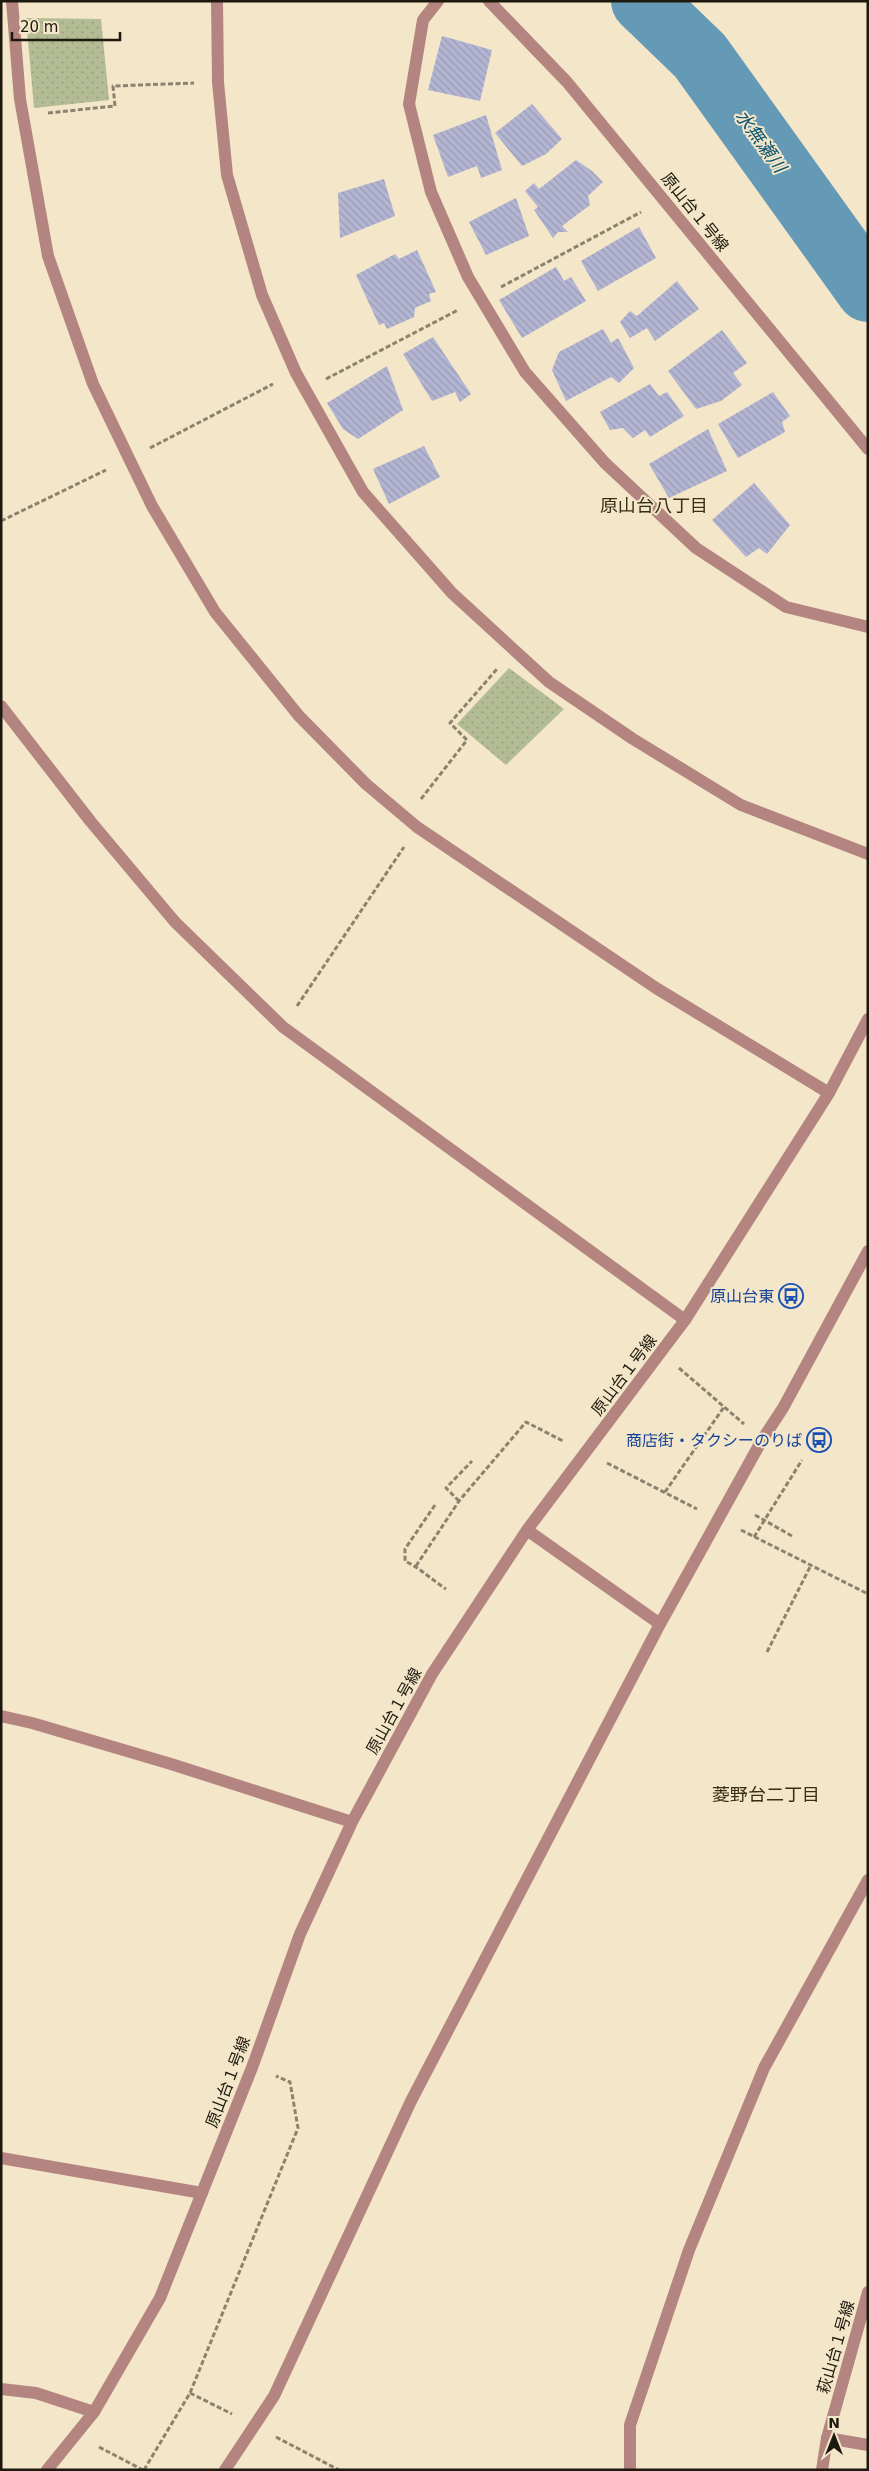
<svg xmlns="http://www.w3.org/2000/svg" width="869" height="2471" font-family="'DejaVu Sans','Noto Sans JP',sans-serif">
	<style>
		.grass { fill: url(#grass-dots) }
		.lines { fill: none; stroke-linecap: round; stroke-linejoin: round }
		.river { stroke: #649ab6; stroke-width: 64 }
		.building { fill: url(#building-back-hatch) }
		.path { stroke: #8c836f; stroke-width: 3; stroke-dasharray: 5 2.5; stroke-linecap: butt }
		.minor { stroke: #b48580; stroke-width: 12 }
		.tertiary { stroke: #b48580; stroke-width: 12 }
		.labels { text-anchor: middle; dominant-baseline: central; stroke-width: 4; stroke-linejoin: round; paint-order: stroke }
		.street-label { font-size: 16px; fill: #1e190f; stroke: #f3e6c9 }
		.transit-label { font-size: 16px; fill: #164399; stroke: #f3e6c9; text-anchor: end }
		.water-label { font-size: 18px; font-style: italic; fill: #07516e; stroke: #f3e6c9 }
		.neighbourhood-label { font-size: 18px; fill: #382e16; stroke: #f3e6c9 }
	</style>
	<defs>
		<pattern id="grass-dots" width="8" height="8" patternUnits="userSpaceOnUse" patternTransform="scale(1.25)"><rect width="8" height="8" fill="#b4bc95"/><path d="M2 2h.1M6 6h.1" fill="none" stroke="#9aa17f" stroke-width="1.8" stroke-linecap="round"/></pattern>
		<pattern id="building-back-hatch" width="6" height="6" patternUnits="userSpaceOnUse" patternTransform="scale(1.25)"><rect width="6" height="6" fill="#b3b5d2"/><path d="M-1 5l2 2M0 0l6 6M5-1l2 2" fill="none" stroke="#9a9bb3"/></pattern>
	</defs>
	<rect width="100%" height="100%" fill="#f3e6c9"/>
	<path class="grass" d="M26,18l75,1 8,81 -75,8z
		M509,668l55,41 -58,56 -49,-41z"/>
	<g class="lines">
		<path class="river" d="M643,1l57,55 168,234"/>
	</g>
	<path class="building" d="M442,36l50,14 -12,51 -52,-11z
		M532,104l30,35 -16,15 -24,12 -27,-33z
		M486,115l16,55 -21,8 -4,-12 -29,11 -15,-42z
		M576,160l16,11 11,11 -15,14 2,9 -28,21 6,6h-10l-5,6 -19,-28 4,-3 -13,-16 9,-8 5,6z
		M384,179l11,37 -55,22 -2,-45z
		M516,198l13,38 -43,19 -17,-33z
		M639,227l17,31 -58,33 -17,-30z
		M417,250l19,42 -7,2 2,7 -16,7 -1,9 -27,12 -3,-6 -5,2 -23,-50 39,-21 4,5z
		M556,267l8,14 7,-4 15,24 -64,37 -23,-38z
		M677,281l22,28 -44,32 -8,-13 -17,10 -10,-16 10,-11 7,5z
		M603,329l8,14 7,-5 16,30 -15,15 -8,-6 -45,24 -14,-31 7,-18z
		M722,330l25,33 -14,10 9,12 -21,16 -25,8 -28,-38z
		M433,337l38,57 -11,8 -5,-10 -23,9 -29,-47z
		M387,366l16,44 -45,29 -15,-10 -16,-26z
		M650,384l9,12 8,-4 17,24 -34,21 -5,-7 -12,8 -10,-10 -13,2 -10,-18z
		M773,392l17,24 -8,6 3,10 -47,26 -20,-34z
		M708,429l19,42 -58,27 -20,-34z
		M424,446l16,31 -51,27 -16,-35z
		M754,483l36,42 -23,29 -8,-6 -13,9 -34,-37z"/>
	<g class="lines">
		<path class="path" d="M48,113l67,-7 -2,-20 81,-3
			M501,287l140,-75
			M326,379l132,-69
			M150,448l123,-64
			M1,521l105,-51
			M421,799l46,-59 -17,-17 47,-54
			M297,1006l107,-159
			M679,1368l65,56
			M607,1463l90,46
			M665,1492l59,-85
			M459,1501l-13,-13 26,-27
			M435,1505l-30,44v12c15,7 27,19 41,28
			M755,1515l37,21
			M741,1530l127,64
			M754,1537l48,-77
			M416,1566l43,-65 67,-79 37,19
			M767,1652l44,-87
			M190,2393l42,21
			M276,2437l63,33
			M99,2447l44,23
			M144,2470l46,-77 108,-265 -8,-46 -14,-6"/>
		<path class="minor" d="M12,1l8,98 28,157 45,128 59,122 63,106 84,104 67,68 51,43 239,161 173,105
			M217,1l1,81 9,93 35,120 34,78 67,119 89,101 97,89 84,57 108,66 127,49
			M438,1l-15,19 -14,84 22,88 37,85 57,95 80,91 91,85 90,59 82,20
			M1,706l90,116 84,100 108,105 402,293
			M1,2158l201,35
			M1,2389l35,4 58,19
			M827,2438l41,7"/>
		<path class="tertiary" d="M489,1l78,81 301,367
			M527,1530l133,94
			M1,1716l31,7 139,41 181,58
			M47,2470l47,-58 66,-114 93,-233 47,-131 52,-112 80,-148 95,-144 158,-210 144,-227 39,-74
			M225,2470l49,-74 137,-295 249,-477 102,-184 21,-32 85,-157
			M630,2470v-45l59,-175 75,-182 104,-188
			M822,2470l5,-32 41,-146"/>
	</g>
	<defs>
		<symbol id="bus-ring" viewBox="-11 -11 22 22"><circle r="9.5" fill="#f3e6c9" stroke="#1a4fb4" stroke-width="1.5"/><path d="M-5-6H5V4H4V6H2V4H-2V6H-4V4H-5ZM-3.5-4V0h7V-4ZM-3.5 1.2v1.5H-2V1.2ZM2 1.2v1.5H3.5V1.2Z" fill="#1a4fb4"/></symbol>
	</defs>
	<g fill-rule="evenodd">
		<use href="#bus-ring" x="777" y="1282" width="28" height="28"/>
		<use href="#bus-ring" x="805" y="1426" width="28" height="28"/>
	</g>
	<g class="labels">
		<g class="street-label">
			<text transform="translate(695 212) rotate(51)">原山台１号線</text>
			<text transform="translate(624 1375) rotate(-53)">原山台１号線</text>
			<text transform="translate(394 1711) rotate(-61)">原山台１号線</text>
			<text transform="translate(228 2082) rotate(-69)">原山台１号線</text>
			<text transform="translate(836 2347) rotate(-74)">萩山台１号線</text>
		</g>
		<g class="transit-label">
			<text x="774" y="1296">原山台東</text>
			<text x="802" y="1440">商店街・タクシーのりば</text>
		</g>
		<g class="water-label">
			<text transform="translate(761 141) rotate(54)">水無瀬川</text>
		</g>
		<g class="neighbourhood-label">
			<text x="654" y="505">原山台八丁目</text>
			<text x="766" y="1794">菱野台二丁目</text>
		</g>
	</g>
	<rect width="869" height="2471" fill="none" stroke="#1e190f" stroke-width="5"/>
	<g transform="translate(834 2436)" stroke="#f3e6c9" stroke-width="4" paint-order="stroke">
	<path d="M0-4L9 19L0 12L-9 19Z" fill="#1e190f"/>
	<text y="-8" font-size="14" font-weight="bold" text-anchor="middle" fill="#1e190f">N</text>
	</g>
	<path d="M12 32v8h108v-8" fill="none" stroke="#1e190f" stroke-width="2.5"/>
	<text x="20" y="32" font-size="15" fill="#1e190f" stroke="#f3e6c9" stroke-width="4" paint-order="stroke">20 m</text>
</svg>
